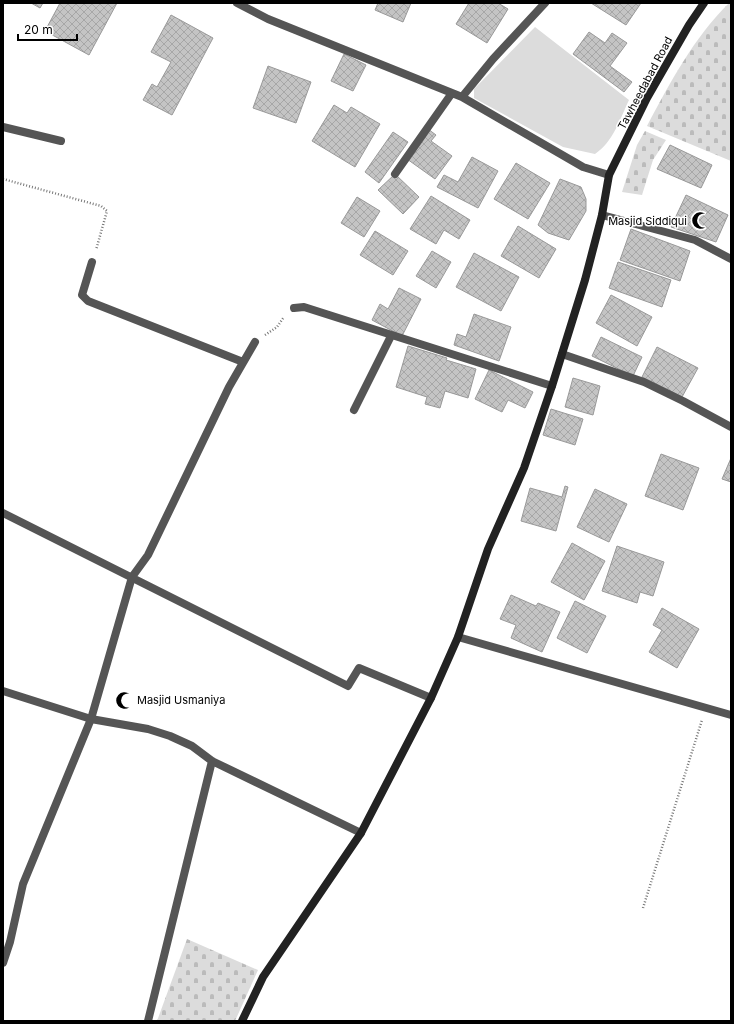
<svg xmlns="http://www.w3.org/2000/svg" width="734" height="1024" font-family="Inter,sans-serif">
	<style>
		.green { fill: #dcdcdc }
		.cemetery { fill: url(#cemetery-stones) }
		.building { fill: url(#building-cross-hatch); stroke: #999 }
		.lines { fill: none; stroke-linecap: round; stroke-linejoin: round }
		.path { stroke: #777; stroke-width: 2.5; stroke-dasharray: 1 2; stroke-linecap: butt }
		.lane { stroke: #555; stroke-width: 8 }
		.street { stroke: #555; stroke-width: 8 }
		.secondary { stroke: #222; stroke-width: 8 }
		.labels { text-anchor: middle; dominant-baseline: central; stroke-width: 3; stroke-linejoin: round; paint-order: stroke }
		.street-label { font-size: 11px; fill: #000; stroke: #fff }
		.poi-label { font-size: 11px; fill: #000; stroke: #fff; text-anchor: end }
	</style>
	<defs>
		<pattern id="cemetery-stones" width="16" height="16" patternUnits="userSpaceOnUse"><rect width="16" height="16" fill="#dcdcdc"/><path d="M2 7V4a2 2 0 0 1 4 0v3zM10 15v-3a2 2 0 0 1 4 0v3z" fill="#bbb"/></pattern>
		<pattern id="building-cross-hatch" width="8" height="8" patternUnits="userSpaceOnUse"><rect width="8" height="8" fill="#c4c4c4"/><path d="M0 0l8 8M0 8l8-8" fill="none" stroke="#a7a7a7"/></pattern>
	</defs>
	<rect width="100%" height="100%" fill="#fff"/>
	<path class="green" d="M535,27l94,73c-9,19 -16,42 -34,54l-32,-7 -89,-49v-9z"/>
	<path class="cemetery" d="M729,3h2v158l-84,-35c24,-45 46,-87 82,-123z
		M645,131l21,9 -13,20 -11,35 -20,-3 15,-47z
		M187,939l71,31 -23,51h-78z"/>
	<path class="building" d="M31,3h12l-3,5z
		M60,3h57l-28,52 -44,-24z
		M378,3h33l-8,19 -28,-12z
		M469,3h29l10,6 -21,34 -31,-19z
		M591,3h50l-15,22z
		M171,15l42,23 -41,77 -29,-15 9,-16 5,3 14,-25 -20,-10z
		M589,32l16,11 7,-10 15,10 -17,23 22,16 -8,10 -51,-38z
		M344,54l22,11 -13,26 -22,-10z
		M268,66l43,16 -15,41 -43,-15z
		M334,105l13,8 4,-6 29,17 -25,43 -43,-26z
		M428,129l8,6 -5,6 21,15 -17,23 -28,-20z
		M393,132l15,10 -29,41 -14,-11z
		M670,145l42,20 -11,23 -44,-19z
		M472,157l26,14 -20,37 -41,-21 7,-12 14,7z
		M516,163l34,20 -22,36 -34,-20z
		M395,174l24,23 -16,17 -25,-24z
		M560,179l21,8 5,12v12l-17,29 -21,-7 -10,-8z
		M686,195l42,20 -12,27 -45,-15z
		M431,196l39,24 -11,19 -15,-9 -8,14 -26,-15z
		M357,197l23,14 -16,26 -23,-14z
		M518,226l38,23 -17,29 -38,-22z
		M631,229l59,22 -10,30 -60,-21z
		M375,231l33,20 -15,24 -33,-20z
		M432,251l19,11 -15,26 -20,-12z
		M474,253l45,24 -18,34 -45,-24z
		M618,262l53,18 -9,27 -53,-19z
		M399,288l22,11 -19,37 -30,-16 8,-16 8,5z
		M611,295l41,22 -15,29 -41,-23z
		M474,314l37,13 -12,34 -45,-16 3,-11 9,3z
		M601,337l41,20 -9,19 -41,-20z
		M408,346l39,12 -1,2 30,9 -8,29 -23,-7 -5,17 -15,-4 2,-7 -31,-10z
		M657,347l41,21 -16,29 -40,-20z
		M489,370l44,22 -8,16 -17,-8 -6,12 -27,-13z
		M573,378l27,8 -7,29 -28,-8z
		M551,409l32,10 -8,26 -32,-10z
		M661,454l38,14 -16,42 -38,-14z
		M731,458v24l-9,-3z
		M565,486l3,1 -12,44 -35,-10 9,-33 32,9z
		M595,489l32,15 -18,38 -32,-15z
		M572,543l33,18 -21,39 -33,-18z
		M617,546l47,16 -11,34 -13,-4 -3,11 -35,-12z
		M511,595l25,11 2,-3 22,9 -18,40 -31,-14 5,-13 -16,-6z
		M575,601l31,15 -19,37 -30,-15z
		M662,608l37,21 -22,39 -28,-16 13,-22 -9,-5z"/>
	<g class="lines">
		<path class="path" d="M3,179l98,27 6,5 -11,39
			M265,335l12,-8 7,-10
			M643,908l59,-188"/>
		<path class="lane" d="M3,127l58,14
			M92,262l-10,33 6,6 155,61
			M294,308l10,-1 248,79
			M354,410l37,-74
			M3,513l345,173 11,-18 72,30
			M3,963l7,-21 13,-58 68,-165 41,-142 16,-22 81,-168 26,-45"/>
		<path class="street" d="M237,3l31,16 194,78 121,70 26,8
			M462,97l31,-38 52,-56
			M395,174l57,-81
			M602,215l93,25 36,19
			M562,354l82,28 39,19 48,26
			M458,637l273,78
			M3,691l88,28 57,10 22,7 22,10 20,15 149,72
			M148,1021l64,-260"/>
		<path class="secondary" d="M242,1021l21,-44 98,-144 70,-135 27,-61 30,-88 36,-81 28,-82 33,-106 17,-65 7,-40 38,-77 42,-73 15,-22"/>
	</g>
	<defs>
		<symbol id="mosque-bare" viewBox="-9 -9 18 18"><path d="M3.5-4.9A6 6 0 1 0 3.5 4.9A5 5 0 1 1 3.5-4.9Z" fill="#000" stroke="#fff" stroke-width="2.5" paint-order="stroke"/></symbol>
	</defs>
	<g fill-rule="evenodd">
		<use href="#mosque-bare" x="688" y="208" width="25" height="25"/>
		<use href="#mosque-bare" x="112" y="688" width="25" height="25"/>
	</g>
	<g class="labels">
		<g class="street-label">
			<text transform="translate(645 83) rotate(-62)">Tawheedabad Road</text>
		</g>
		<g class="poi-label">
			<text x="687" y="221">Masjid Siddiqui</text>
			<text x="137" y="700" text-anchor="start">Masjid Usmaniya</text>
		</g>
	</g>
	<rect width="734" height="1024" fill="none" stroke="#000000" stroke-width="8"/>
	<path d="M18 34v6h59v-6" fill="none" stroke="#000000" stroke-width="2"/>
	<text x="24" y="34" font-size="12" fill="#000000" stroke="#ffffff" stroke-width="3" paint-order="stroke">20 m</text>
</svg>
